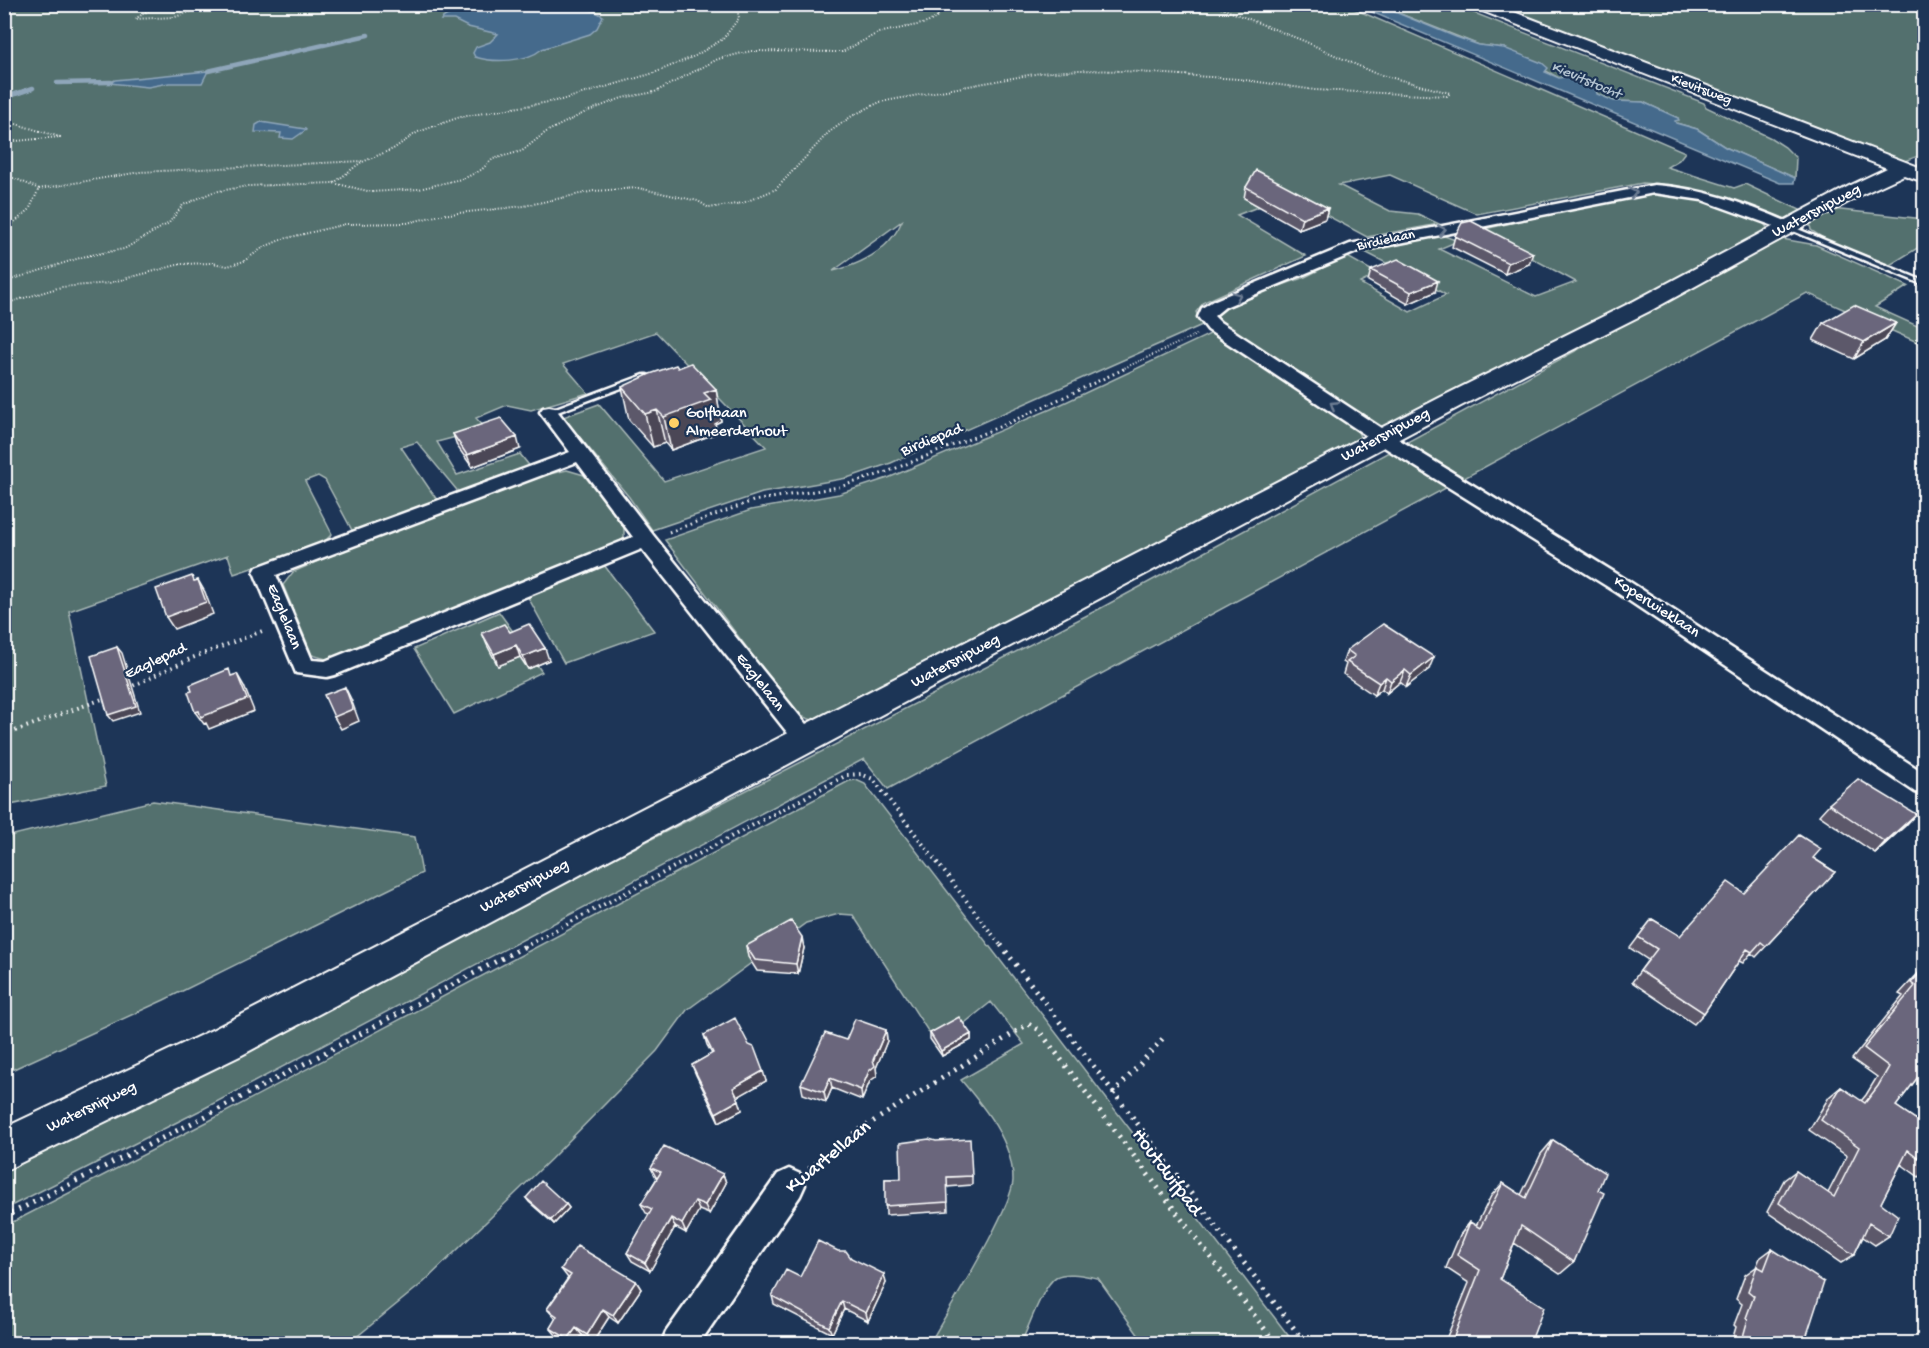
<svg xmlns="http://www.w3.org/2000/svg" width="1929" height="1348" font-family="'Gochi Hand',sans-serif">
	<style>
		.green { fill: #53706e; stroke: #a9b8b6; stroke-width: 1.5; fill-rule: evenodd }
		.water { fill: #446b8c; stroke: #8fa6ba; stroke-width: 1.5 }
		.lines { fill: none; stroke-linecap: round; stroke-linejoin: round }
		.stream { stroke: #8fa6ba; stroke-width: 4.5 }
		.lane-casing { stroke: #fff; stroke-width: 5 }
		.street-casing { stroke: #fff; stroke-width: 5 }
		.secondary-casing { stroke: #fff; stroke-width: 4 }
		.path-far3 { stroke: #fff; stroke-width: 2; stroke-dasharray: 1 2; stroke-linecap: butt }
		.path-far2 { stroke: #fff; stroke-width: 3; stroke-dasharray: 1.5 4; stroke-linecap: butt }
		.path-far1 { stroke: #fff; stroke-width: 4; stroke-dasharray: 1.5 4.5; stroke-linecap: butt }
		.path { stroke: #fff; stroke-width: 5; stroke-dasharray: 2 6; stroke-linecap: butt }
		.lane { fill: #1d3557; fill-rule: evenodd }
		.street { fill: #1d3557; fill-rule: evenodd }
		.secondary { fill: #1d3557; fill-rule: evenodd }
		.wall { fill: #5c586a; stroke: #fff; stroke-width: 1.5 }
		.shaded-wall { fill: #4b4756; stroke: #fff; stroke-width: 1.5 }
		.building { fill: #6b667b; stroke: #fff; stroke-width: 1.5 }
		.oneway { stroke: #6c7c92 }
		.poi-dot { fill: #ffd166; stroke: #1d3557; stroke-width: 2 }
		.labels { text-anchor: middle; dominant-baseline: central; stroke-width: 4.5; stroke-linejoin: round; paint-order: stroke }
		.far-street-label { font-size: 14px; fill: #fff; stroke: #1d3557 }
		.far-water-label { font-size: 15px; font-style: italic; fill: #b4c4d1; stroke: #1d3557 }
		.street-label { font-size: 16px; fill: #fff; stroke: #1d3557 }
		.poi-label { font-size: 16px; fill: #fff; stroke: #1d3557; text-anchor: start }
		.near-street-label { font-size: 20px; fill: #fff; stroke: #1d3557 }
	</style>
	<rect width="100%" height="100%" fill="#1d3557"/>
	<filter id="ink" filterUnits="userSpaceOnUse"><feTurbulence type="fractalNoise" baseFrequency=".0167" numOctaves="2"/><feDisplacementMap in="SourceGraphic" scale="12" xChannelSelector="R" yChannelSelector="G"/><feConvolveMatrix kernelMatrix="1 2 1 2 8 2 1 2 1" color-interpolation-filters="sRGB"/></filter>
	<g filter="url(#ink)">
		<path class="green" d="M5,5h1340l340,147 -6,8 -12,7 67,21 11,-4 55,26v4l-10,5 -22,-2 -56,-23 -23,-6 -46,-5 -166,31 -87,-39 -51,10 51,26 28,3 21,10 -72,13 -78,-42 -52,20 69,41 -102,46 -8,10 6,13 -311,138 -44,15 -85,15 -110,37 -23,-33 -66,-80 36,-13 65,77 102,-34 -110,-115 -93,32 25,29 -57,17 -24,-5 -31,13 10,11 -49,13 20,33 63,-21 11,14 -70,27 -44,-53 -16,5 36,53 -84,32 -28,-52 -7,-4 -13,5 27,53 -10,10 -88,30 -6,-19 -159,56 37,175 -101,20zM902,221c-12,28 -40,43 -69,50z
			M1378,5h76l250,98 2,4 65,31 14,9 11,11 -1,20 -70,-31 -28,-18 -21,-6 -2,-1 4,-4 -35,-16 -29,-1 -17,-7 -1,-5 6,-2 -2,-2 -26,-10 -15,3 -55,-30 -25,-3z
			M1486,5h438v149l-22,8z
			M1656,191l29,3 76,26 8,10 -383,198 -16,-6 -153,-101v-9l54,-23 34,-12 41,-21 32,18 -18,9 50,29 36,-17 -56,-33 -4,1 -21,-11 77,-17 16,6 -19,8 97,48 40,-15 -96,-52z
			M1832,209l92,10v10l-2,-1 -2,6 4,2v13l-5,-2 -29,18 -64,-25 -15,-10 -2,-9z
			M1782,239l34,6 92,41 -33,21 49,22v16l-117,-52 -919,496 -24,-30 -661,350 -198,100v-44l242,-118 854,-439z
			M1212,333l144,95 6,13 -524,273 -26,6 -14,-5 -133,-175 86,-30 88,-16 49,-16 163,-69z
			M567,470l17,5 40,52v11l-13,10 -269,109 -16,2 -14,-4 -29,-70 10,-13 44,-19 208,-78z
			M604,565l50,66 -90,32 -36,-66z
			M499,612l43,60 -88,42 -40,-65z
			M856,780l9,4 429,559h-150l-46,-65c-12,-2 -31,-7 -42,-1 -13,8 -28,52 -35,66h-91c16,-29 83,-136 83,-163 0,-38 -29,-73 -52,-100l63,-36 -33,-42 -54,43 -84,-130 -14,-1 -33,9 -119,87 -30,41 -106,108 -127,123 -75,61 -344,1v-118l202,-104 642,-341z
			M153,801l262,36 7,36 -258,127 -159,73v-236z"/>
		<path class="water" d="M458,4c14,0 29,3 42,2 30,-2 77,-6 103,10l-6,12 -7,6 -48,15c-15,13 -48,14 -67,8l-2,-4 3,-6 14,-5 8,-8 -30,-7 -14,-7h-13c5,-8 18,-5 24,-13z
			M1355,5h23l78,32 23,8 25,3 38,15 6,5 -3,4 14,6 15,-3 26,10 2,2 -6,2 1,5 17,7 29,1 35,16 1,2 -4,1 1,2 21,6 28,18 70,31 -1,5h-14z
			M208,71l-6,12h-33l-21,4 -39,-4 6,-3z
			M261,122l44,7 1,1 -13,9 -13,-1 1,-5 -26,-1 1,-7z"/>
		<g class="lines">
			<path class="stream" d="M208,71l160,-36
				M57,83l54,-1
				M4,98l29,-10"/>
			<defs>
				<path id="lane" d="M1788,225l136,56v4l-138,-57 -1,-1z
					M644,375h3l4,2 -99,37 -3,1 -4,-3z"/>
				<path id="street" d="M1654,185c50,3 94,20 139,39l2,3 -7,4 -86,-31 -48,-7 -295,58 -134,56 -11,9 6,6 170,112 240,148 294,191v21l-9,-2 -299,-200 -240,-150 -168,-112 -10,-13 4,-9 11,-7 137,-57z
					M549,407l6,1 98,127 161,199 4,6 -4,6 -8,3 -8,-3 -156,-197 -307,126 -8,2 -31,-4 -42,-101 3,-5 313,-115 -30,-40 3,-4zM577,462l56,75 -308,124 -13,-1 -36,-85z
					M789,1169l11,5 5,11 -5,11 -101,148h-38l5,-12 112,-158z"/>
				<path id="secondary" d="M1471,4h22l431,165v13l-20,-7 -41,19 -213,117 -189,95 -1219,649 -238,116v-43l210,-99 1229,-633 191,-95 215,-115 38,-18 -415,-161z"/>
			</defs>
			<use href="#lane" class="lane-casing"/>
			<use href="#street" class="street-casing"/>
			<use href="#secondary" class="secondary-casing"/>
			<path class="path-far3" d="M159,4l-24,15 40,-2 38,-13
				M4,124h12l44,13 -56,5
				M4,178h10l25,11 -10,21 -25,21
				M334,183l26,-20 33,-14 25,-17 42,-15 101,-17 93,-27 41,-17 28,-17 16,-21 -3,-14
				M39,189l101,-17 222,-11
				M4,282l82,-26 38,-7 45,-26 14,-18 30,-13 35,-6 85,-3 39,9 47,-3 46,-11 16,-8 12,-11 29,-8 24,-19 40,-20 36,-14 33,-6 63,-33 33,-8 91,1 36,-19 49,-10 11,-6 -2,-7 -8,-6
				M4,304l57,-17 48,-4 72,-19 31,-1 16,3 16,-5 20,-14 19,-8 63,-15 61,-1 33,-8 84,-9 70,-15 44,-3 60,13 11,7 34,-5 33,-14 52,-56 24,-17 28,-14 160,-29 39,-3 45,1 114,8 77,11 132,6 3,-3 -76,-20 -70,-32 -93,-37
				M1122,369l74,-34"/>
			<path class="path-far2" d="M669,532l84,-31 86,-14 45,-14 120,-48 122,-57"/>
			<path class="path-far1" d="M128,688l64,-30 73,-28
				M4,735l104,-38
				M524,947l323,-172 14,-1 12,5 129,168"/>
			<path class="path" d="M1001,945l305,399
				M1113,1094l52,-58
				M809,1169l41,-33 178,-112 10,5 238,315
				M4,1217l202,-101 321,-171"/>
			<use href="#lane" class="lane"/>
			<use href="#street" class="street"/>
			<use href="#secondary" class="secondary"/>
		</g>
		<path class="wall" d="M1246,187l82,21 -3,11 -26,10 -55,-31z
			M1455,236l74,28 -24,10 -53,-27z
			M1371,270l64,22 -27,12 -40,-23z
			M1823,323h73l-11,17 -31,19 -41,-19z
			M678,368l38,21 5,32 -6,3 2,9 -46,17 -6,-7 -12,4 -24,-27 -7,-33z
			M453,434l67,15 -48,18 -15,-21z
			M510,632l39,28 -21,9 -8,-12 -22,9 -11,-21 -5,-12z
			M1347,650l82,19 -23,18 -6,-5 -13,11 -5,-4 -8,6 -31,-21 3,-10 -3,-2z
			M1829,804l87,10 -11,12 -30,27 -56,-38z
			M1813,858l22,14 -79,85 -5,-4 -8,10 -4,-2 -35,52 -10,11 -62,-42 16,-22 -18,-12 22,-29 28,17 64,-43z
			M746,946l58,2 -6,26 -41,-3 -9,-14z
			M1924,967v102l-28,37 28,19v48l-5,4 -18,-13 -20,39 8,33 -14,9 -12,-8 -9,18 -13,8 -74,-51 17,-32 12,-9 32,22 19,-37 -38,-26 20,-33 12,-10 20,14 5,-6 11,-18 -25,-18 51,-63 -4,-2z
			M886,1030l1,11 -11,27 1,8 -7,5 -8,19 -30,-12 -6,14 -23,-8 -2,-10 45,-44z
			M930,1033l41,1v6l-29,16 -12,-17z
			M704,1035l62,46 -29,16 5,13 -23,12 -23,-47 -4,-10 20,-11 -5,-9z
			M1553,1140l45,50 -24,72 -14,12 -46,-31 -14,36 33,57 8,8h-97l25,-61 -23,-15 14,-33 10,-13 6,4 15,-30 12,-13 18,12 20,-41z
			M651,1168l72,6 3,9 -17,31 -10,-4 -13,23 -11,-6 -25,44 -18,-10 -5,-8 22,-39 -3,-1 -5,-9 16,-26 -1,-1z
			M972,1176v9l-25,2 1,24 -62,4 -1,-36z
			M526,1198l40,6 3,4 -15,16 -25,-22z
			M1772,1249l32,95h-73l5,-17 -2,-2 8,-21 -6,-5 9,-24 11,-8 4,-9z
			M851,1258l35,25 -18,38 -24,-12 -12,25 -58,-30 -2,-8 28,-19z
			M561,1269l75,12 5,8 -23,34 -9,-6 -16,25 -11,-7 -5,9h-8l-13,-9 -6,-7 6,-9 -9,-10 21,-31z"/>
		<path class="shaded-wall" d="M1328,208l-3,11 -26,10 3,-11z
			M1533,253l-4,11 -24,10 3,-11z
			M1438,281l-3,11 -27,12 3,-12z
			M1896,323l-11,17 -31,19 10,-17z
			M716,389l5,32 -6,3 2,9 -46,17 -7,-33 40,-24z
			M657,410l8,33 -12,4 -8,-33z
			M517,437l3,12 -48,18 -5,-12z
			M198,580l7,12 8,22 -39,15 -8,-12z
			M516,645l4,12 -22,9 -4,-12z
			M117,647l5,6 18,59 -27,9 -5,-6z
			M545,648l4,12 -21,9 -5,-12z
			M1434,657l-5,12 -23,18 5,-12z
			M1405,670l-5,12 -13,11 4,-12z
			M237,674l7,12 10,25 -45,18 -3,-6 -2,1 -9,-12 4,-1z
			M1386,677l-4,12 -8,6 5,-12z
			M345,687l6,12 8,22 -18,8 -7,-12z
			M1916,814l-11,12 -30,27 10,-11z
			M802,937l2,11 -6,26 -2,-10z
			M886,1030l1,11 -11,27 1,8 -7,5 -8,19 -1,-10z
			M971,1034v6l-29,16 -1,-5z
			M763,1071l3,10 -30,17 -3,-10z
			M830,1078l2,10 -6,14 -2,-10z
			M739,1100l3,10 -23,12 -3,-9z
			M723,1174l3,9 -17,31 -4,-9z
			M695,1201l4,9 -13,23 -4,-9z
			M566,1204l3,4 -15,16 -3,-4z
			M671,1218l4,9 -25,44 -5,-8z
			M884,1274l2,9 -18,38 -2,-8z
			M636,1281l5,8 -23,34 -5,-8z
			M842,1301l2,8 -12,25 -3,-7z
			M603,1309l6,8 -16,25 -6,-7z
			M576,1328l6,7 -5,9h-5l-4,-5z"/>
		<path class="building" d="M1256,170l72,38 -26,10 -56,-31z
			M1471,221l62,32 -25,10 -53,-27 7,-13z
			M1398,259l40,22 -27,11 -40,-22z
			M1854,305l42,18 -32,19 -41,-19z
			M691,363l25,26 -12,4 7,7 -47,17 -7,-7 -12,4 -23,-27 28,-13 26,-9 2,3z
			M501,418l16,19 -50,18 -14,-21z
			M192,576l2,5 4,-1 8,22 -40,15 -10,-28z
			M504,624l6,8 19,-8 16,24 -22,9 -7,-12 -22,9 -12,-21z
			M1383,624l51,33 -23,18 -6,-5 -14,11 -5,-4 -7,6 -32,-21 8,-6 -8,-6z
			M117,647l19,59 -28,9 -17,-59z
			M229,669l2,7 6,-2 10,25 -46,18 -2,-6 -4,1 -7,-20 4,-1 -2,-6z
			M345,687l8,22 -19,8 -10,-22z
			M1858,779l58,35 -31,28 -56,-38z
			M1799,835l22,14 -8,9 22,14 -69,74 -5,-4 -9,10 -5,-3 -43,64 -64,-42 17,-22 -19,-12 14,-18 28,17 48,-54 16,11z
			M791,921l11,16 -6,27 -41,-4 -9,-14z
			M1924,969v100l-28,37 28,19v37l-16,-12 -27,53 17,13 -9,20 -20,-13 -15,32 -75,-52 17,-32 38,26 25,-50 -38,-27 20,-33 24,16 13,-17 11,-19 -25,-19 51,-62 -4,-3z
			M959,1017l12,17 -30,17 -11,-18z
			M735,1018l14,27 5,2 9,24 -30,17 6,12 -23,13 -24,-48 21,-12 -9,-18z
			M855,1019l31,11 -13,30 2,6 -6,5 -8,19 -31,-12 -6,14 -23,-8 24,-51 21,7z
			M929,1139l7,2 34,-2 2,37 -25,1 1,25 -63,4v-27h16l-1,-36z
			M1553,1140l52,33 -7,17 6,3 -30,69 -53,-36 -21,53 44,28 -11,29 9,6 -1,2h-90l29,-74 -23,-15 13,-33 10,6 23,-45 23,15z
			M664,1146l59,28 -18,31 -10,-4 -13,23 -11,-6 -26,45 -18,-10 25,-44 -11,-5 20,-32 -10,-4z
			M541,1181l25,23 -15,16 -25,-22z
			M818,1241l20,10h8l5,7 33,16 -18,39 -24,-12 -13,26 -57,-31 14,-26 14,7z
			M577,1246l59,35 -23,34 -10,-6 -16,26 -11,-7 -8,11 -18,-11 7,-12 -10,-7 24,-34 -10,-6z
			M1772,1249l52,33 -20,62h-63l7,-25 -2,-1 8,-22 -6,-5 9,-25 7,4z"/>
		<defs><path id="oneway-chevron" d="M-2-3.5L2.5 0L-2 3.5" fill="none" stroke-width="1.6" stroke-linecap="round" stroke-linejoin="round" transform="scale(1.5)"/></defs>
		<g class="oneway">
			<use href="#oneway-chevron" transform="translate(1633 193) rotate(-11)"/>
			<use href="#oneway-chevron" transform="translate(1442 230) rotate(-11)"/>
			<use href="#oneway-chevron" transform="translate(1237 296) rotate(-23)"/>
			<use href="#oneway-chevron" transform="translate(1334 405) rotate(-147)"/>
		</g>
	</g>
	<circle class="poi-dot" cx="674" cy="423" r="6"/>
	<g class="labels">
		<g class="far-street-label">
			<text transform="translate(1701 90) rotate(21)">Kievitsweg</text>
			<text transform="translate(1386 241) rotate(-12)">Birdielaan</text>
		</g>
		<g class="far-water-label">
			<text transform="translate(1586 81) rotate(23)">Kievitstocht</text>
		</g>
		<g class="street-label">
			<text transform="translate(1817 212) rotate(-28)">Watersnipweg</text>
			<text transform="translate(1386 436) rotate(-28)">Watersnipweg</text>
			<text transform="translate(932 441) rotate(-22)">Birdiepad</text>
			<text transform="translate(1656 608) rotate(33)">Koperwieklaan</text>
			<text transform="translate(283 617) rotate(68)">Eaglelaan</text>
			<text transform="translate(156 662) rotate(-25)">Eaglepad</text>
			<text transform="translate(956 662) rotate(-28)">Watersnipweg</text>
			<text transform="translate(759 683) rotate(52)">Eaglelaan</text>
			<text transform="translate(525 887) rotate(-28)">Watersnipweg</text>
			<text transform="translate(92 1108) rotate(-26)">Watersnipweg</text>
		</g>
		<g class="poi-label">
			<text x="686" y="414">Golfbaan<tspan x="686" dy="18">Almeerderhout</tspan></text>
		</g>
		<g class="near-street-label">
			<text transform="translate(829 1158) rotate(-39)">Kwartellaan</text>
			<text transform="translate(1166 1173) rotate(53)">Houtduifpad</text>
		</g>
	</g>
	<rect width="1929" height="1348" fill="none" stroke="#1d3557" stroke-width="24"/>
	<rect x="12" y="12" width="1905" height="1324" fill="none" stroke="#fff" stroke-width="2" filter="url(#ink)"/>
</svg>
